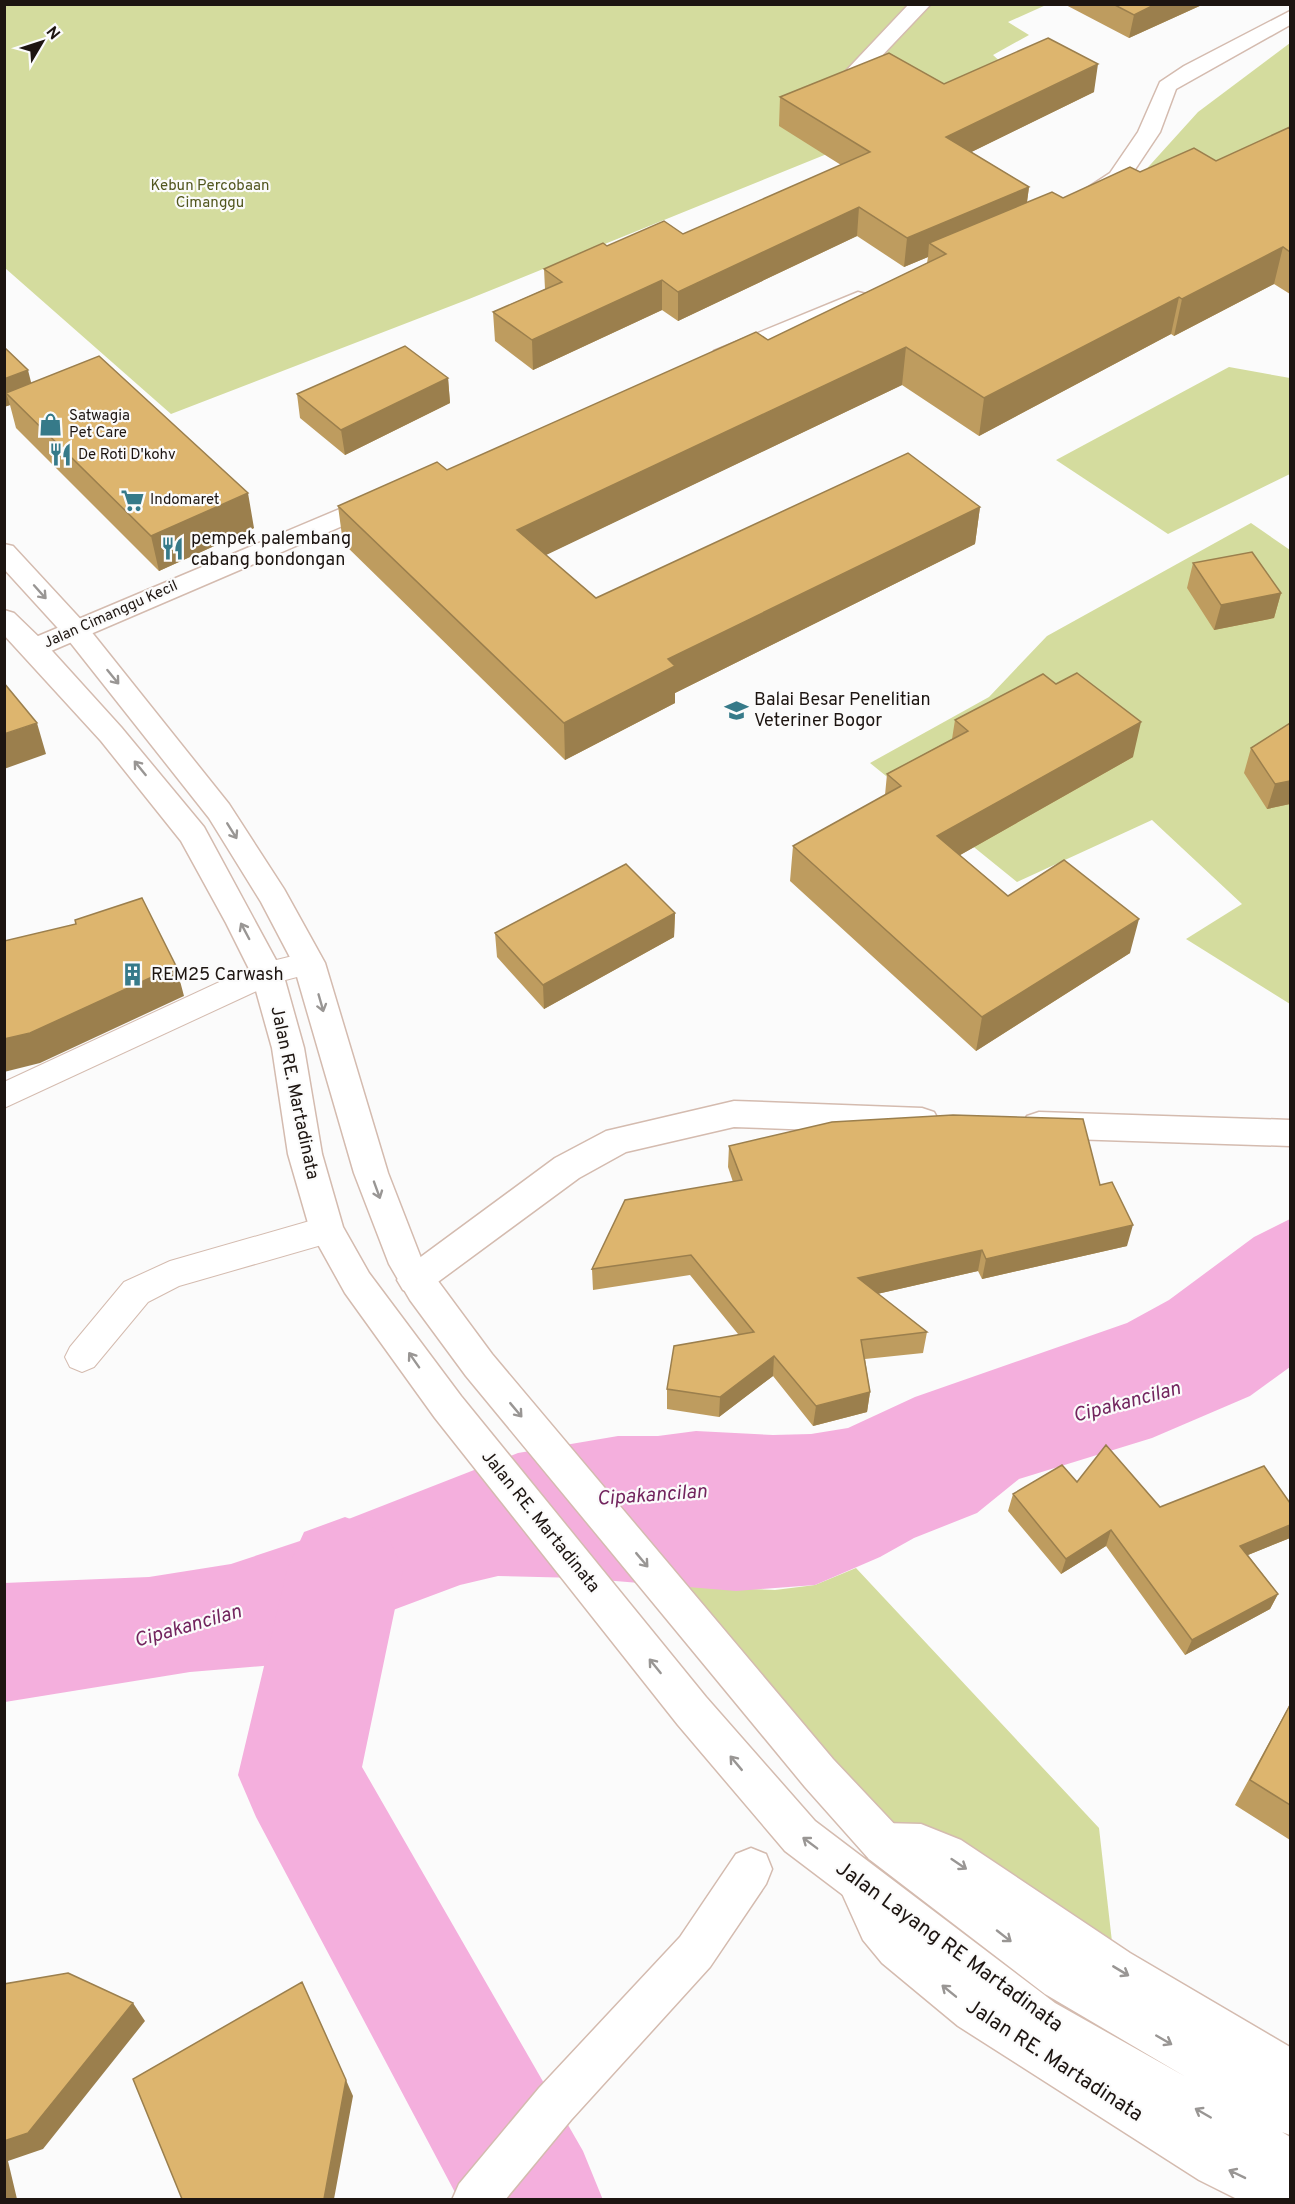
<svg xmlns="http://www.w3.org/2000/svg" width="1295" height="2204" font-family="Overpass,sans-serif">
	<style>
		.green { fill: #d4dc9e }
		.water { fill: #f4afdd }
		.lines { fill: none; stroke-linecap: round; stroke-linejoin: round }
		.river { fill: #f4afdd; fill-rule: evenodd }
		.lane-casing { stroke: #d4bbaf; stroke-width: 2 }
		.street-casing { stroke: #d4bbaf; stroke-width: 3 }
		.primary-casing { stroke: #d4bbaf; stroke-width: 3 }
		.lane { fill: #fff; fill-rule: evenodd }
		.street { fill: #fff; fill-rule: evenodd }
		.primary { fill: #fff; fill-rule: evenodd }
		.wall { fill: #be9c5f }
		.shaded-wall { fill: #9b7f4d }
		.building { fill: #ddb56e; stroke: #9b7f4d; stroke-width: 1.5 }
		.oneway { stroke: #999694 }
		.labels { text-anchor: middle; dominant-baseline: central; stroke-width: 4.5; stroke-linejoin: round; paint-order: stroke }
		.far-park-label { font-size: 15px; fill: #51561e; stroke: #fbfbfb }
		.far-poi-label { font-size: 15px; fill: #1d1511; stroke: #fbfbfb; text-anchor: start }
		.far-street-label { font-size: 15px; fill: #1d1511; stroke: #fbfbfb }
		.poi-label { font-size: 18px; fill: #1d1511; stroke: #fbfbfb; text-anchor: start }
		.street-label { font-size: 18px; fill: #1d1511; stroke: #fbfbfb }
		.water-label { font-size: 20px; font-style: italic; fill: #72245e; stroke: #fbfbfb }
		.near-street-label { font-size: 21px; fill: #1d1511; stroke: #fbfbfb }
	</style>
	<rect width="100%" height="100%" fill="#fbfbfb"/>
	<path class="green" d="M5,5h1041l-38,17 21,13 -36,20 21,19 -29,16 -516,209 -298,115 -166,-146z
		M1290,43v107l-149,25 57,-63z
		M1229,367l61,11v96l-122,60 -112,-74z
		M1251,523l39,27v454l-104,-65 56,-35 -90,-84 -135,62 -147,-119 119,-66 58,-61z
		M856,1568l243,260 16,140 -231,-124 -216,-258 107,4 40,-5z"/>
	<path class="water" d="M1290,1219v148l-40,29 -98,42 -133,41 -42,34 -63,25 -34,19 -65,28 -79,6 -157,-13 -81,-2 -38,9 -115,43 -71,37 -84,7 -185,30 -1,-119 145,-6 82,-13 78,-26 37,-18 172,-67 100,-17h40l38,-5 77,4 38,-1 37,-6 67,-31 212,-74 42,-23 85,-63z"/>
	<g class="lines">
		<path class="river" d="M345,1517l41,15 17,38 -41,197 221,384 20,49h-144l-203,-383 -18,-42 49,-205 17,-38z"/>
		<defs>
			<path id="lane" d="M309,952l11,3 4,8 -4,8 -46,12 -270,125v-26l252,-117z
				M327,1216l12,4 4,10 -4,10 -160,46 -31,16 -54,65 -12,5 -12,-5 -5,-10 5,-10 54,-65 46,-21z"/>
			<path id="street" d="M909,4h22l-75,79h-14l-3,-4 3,-4z
				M1290,11v14l-114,64 -16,43 -34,51 -29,19h-16l-3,-5 3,-5 29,-19 28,-41 22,-50 24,-16z
				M858,292l8,2 4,5 -4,5 -134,57 -9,2 -9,-2 -3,-5 3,-5z
				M380,492l9,2 4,6 -4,6 -345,148 -10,3 -10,-3 -4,-6 4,-6z
				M734,1101l188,7 12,4 5,9 -5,9 -12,4 -188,-7 -108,25 -47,26 -152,112 -12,5 -12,-5 -6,-10 6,-10 152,-112 51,-27z
				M1039,1112l251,8v26l-251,-8 -12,-4 -5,-9 5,-9z
				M884,1823l37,1 40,16 169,113 160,94v47l-16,-6 -174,-105 -168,-113c-21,-8 -42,-3 -63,-11l-6,-15 6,-15z
				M751,1848l15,6 6,15 -6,15 -56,83 -139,153 -66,80h-53l7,-16 80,-96 141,-151 56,-83z
				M857,1859l15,6 21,45 19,23 76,63 243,152 59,28v24h-51l-40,-20 -241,-154 -76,-63 -19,-23 -27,-60 6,-15z"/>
			<path id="primary" d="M4,544l9,2 73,79 143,179 55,85 41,74 63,210 33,85 71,96 341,405 66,70 176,135 215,124v47l-8,-3 8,5v48l-16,-7 -249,-145 -240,-182 -107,-126 -243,-307 -90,-125 -35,-63 -22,-76 -16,-106 -21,-75 -25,-50 -45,-82 -80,-100 -97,-106v-25l10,3 30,29 77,85 83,100 79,146 21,75 18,106 21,73 26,46 92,123 245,301 109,124 240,182 131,74 -141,-83 -176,-135 -64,-72 -339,-411 -56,-76 -21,-36 -35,-91 -61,-210 -32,-61 -52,-84 -143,-181 -62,-68z"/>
		</defs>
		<use href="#lane" class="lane-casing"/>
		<use href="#street" class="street-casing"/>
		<use href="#primary" class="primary-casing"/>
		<use href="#lane" class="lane"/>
		<use href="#street" class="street"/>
		<use href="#primary" class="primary"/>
	</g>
	<path class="wall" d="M1064,4h140l-75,34z
		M944,84l150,8 -123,60 58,35 -2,15 36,-4 77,-26 76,-11 74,-34v167l-16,-10 -100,52 -3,-2 -192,102 -77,-51 -357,170 51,43 384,-91 -5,37 -300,149v10l-110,57 -222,-217 -5,-37 109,-36 321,-130 159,-77 1,-6 -24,10 -47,-31 -179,85 -16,-11 -129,60 -38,-29 -2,-29 52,-23 -1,-20 63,-23 76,-12 158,-69 -62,-39 1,-29z
		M4,347l27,36 223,145 -95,43 -143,-143 -6,-23 -6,2z
		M448,378l2,25 -105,52 -45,-37 -3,-24z
		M1193,563l88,30 -7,25 -60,12 -27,-42z
		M955,720l178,37 -173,98 48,41 122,57 -154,98 -186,-170 3,-35 92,-51 2,-21 65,-35z
		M1290,723v81l-23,5 -23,-36 7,-25z
		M675,913l-1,24 -130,72 -47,-52 -2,-24z
		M729,1146l371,39 27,61 -145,33 -4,-8 -101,23 50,38 -4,21 -58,6 5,33 -3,20 -54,14 -40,-50 -54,41 -52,-8v-20l71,-55 -48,-59 -97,15 -1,-21 141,-87 -5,-15z
		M1077,1482l83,25 130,31 -42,17 30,39 -8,15 -85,46 -79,-109 -45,28 -53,-63 5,-17z
		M1290,1704v136l-55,-35z"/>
	<path class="shaded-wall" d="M1156,4h48l-75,34 5,-23z
		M1098,64l-4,28 -151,74 3,-29z
		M1029,187l-4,29 -96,27 -1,14 -24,10 3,-29z
		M859,207l-2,29 -179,85v-29z
		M1283,247l-9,37 -100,52 8,-37z
		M662,280v30l-129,60 -1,-30z
		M1179,297l-8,37 -192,102 5,-38z
		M906,347l-4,38 -383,183 -2,-38z
		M28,370l6,24 -28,-1 4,12 -6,2v-28z
		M448,378l2,25 -105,52 -4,-25z
		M248,493l6,35 -95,43 -8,-35z
		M980,507l-5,37 -300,149v10l-110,57 -1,-37 104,-64z
		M1281,593l-7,25 -60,12 7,-25z
		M1141,722l-8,35 -201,114 5,-35z
		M37,723l9,31 -42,15v-35z
		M1290,781v23l-23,5 8,-25z
		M675,913l-1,24 -130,72 -1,-24z
		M1139,919l-9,34 -154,98 6,-34z
		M176,966l8,30 -144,67 -36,9v-33z
		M1133,1225l-6,21 -145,33 4,-20z
		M982,1250l-4,21 -123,28 3,-21z
		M774,1356l-1,20 -54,41 1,-20z
		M870,1392l-3,20 -54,14 3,-20z
		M1290,1525v13l-57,23 7,-15z
		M1111,1530l-5,16 -45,28 5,-15z
		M1278,1594l-8,15 -85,46 7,-15z
		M133,2003l12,18 -102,128 -35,12 9,38h-13v-58z
		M346,2080l7,16 -19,103h-10z"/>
	<path class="building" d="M1113,4h43l-22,11z
		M1048,38l50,26 -152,73 83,50 -122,51 -48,-31 -181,85 -16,-12 -130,60 -39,-28 69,-30 -18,-13 59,-26 4,3 57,-25 19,13 187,-82 -90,-55 109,-44 55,31z
		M1290,127v125l-7,-5 -101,52 -3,-2 -195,101 -78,-51 -389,183 79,68 312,-145 72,54 -312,152 7,7 -111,57 -226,-217 99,-44 10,8 309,-138 12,8 178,-86 -17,-11 123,-51 11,6 67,-31 10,5 54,-24 22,13z
		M405,346l43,32 -107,52 -44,-36z
		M4,347l24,23 -24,9z
		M99,356l149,137 -97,43 -145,-143z
		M1252,552l29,41 -60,12 -28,-42z
		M1077,673l64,49 -204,114 71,60 56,-36 75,59 -157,98 -189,-171 108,-60 -14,-12 81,-43 -13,-11 88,-46 13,10z
		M4,683l33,40 -33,11z
		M1290,723v58l-15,3 -24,-36z
		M626,864l49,49 -132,72 -48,-52z
		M142,898l34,68 -146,67 -26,6v-98l72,-17 -1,-4z
		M953,1115l130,4 17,66 12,-3 21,43 -147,34 -4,-9 -124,28 69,54 -66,8 9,52 -54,14 -42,-50 -54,41 -53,-8 7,-43 80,-14 -63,-77 -99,14 33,-69 117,-20 -13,-34 103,-24z
		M1106,1445l54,62 104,-41 26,37v22l-50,21 38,48 -86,46 -81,-110 -45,29 -53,-65 49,-29 15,17z
		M1290,1705v100l-40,-25z
		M68,1973l65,30 -105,130 -24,8v-157z
		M302,1982l44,98 -22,119h-142l-49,-120z"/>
	<defs><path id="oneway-shaft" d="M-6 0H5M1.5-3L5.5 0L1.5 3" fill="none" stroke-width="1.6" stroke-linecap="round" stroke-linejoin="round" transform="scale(1.5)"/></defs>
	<g class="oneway">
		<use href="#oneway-shaft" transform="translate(40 592) rotate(48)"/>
		<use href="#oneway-shaft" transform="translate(113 677) rotate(51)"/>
		<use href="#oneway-shaft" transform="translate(140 768) rotate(-129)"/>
		<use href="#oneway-shaft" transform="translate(232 831) rotate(58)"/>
		<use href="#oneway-shaft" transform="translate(245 931) rotate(-118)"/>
		<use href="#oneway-shaft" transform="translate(321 1003) rotate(74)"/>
		<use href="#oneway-shaft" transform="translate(377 1190) rotate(70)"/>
		<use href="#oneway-shaft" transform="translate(414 1360) rotate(-125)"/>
		<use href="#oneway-shaft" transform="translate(516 1410) rotate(50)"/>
		<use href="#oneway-shaft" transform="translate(642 1560) rotate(50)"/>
		<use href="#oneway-shaft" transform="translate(655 1666) rotate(-129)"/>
		<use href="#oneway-shaft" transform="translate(736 1763) rotate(-130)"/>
		<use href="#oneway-shaft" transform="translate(810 1843) rotate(-143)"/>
		<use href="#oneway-shaft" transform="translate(959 1864) rotate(34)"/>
		<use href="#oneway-shaft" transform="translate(1004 1936) rotate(38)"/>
		<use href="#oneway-shaft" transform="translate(1121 1971) rotate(31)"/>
		<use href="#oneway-shaft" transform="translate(949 1991) rotate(-141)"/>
		<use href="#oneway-shaft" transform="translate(1164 2040) rotate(30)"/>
		<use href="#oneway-shaft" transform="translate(1203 2113) rotate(-150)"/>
		<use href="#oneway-shaft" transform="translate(1237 2174) rotate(-154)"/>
	</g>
	<defs>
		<symbol id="shop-bare" viewBox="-9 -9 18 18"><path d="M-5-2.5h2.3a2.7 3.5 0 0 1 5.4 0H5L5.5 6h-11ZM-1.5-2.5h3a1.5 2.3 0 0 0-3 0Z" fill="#367a89" stroke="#fbfbfb" stroke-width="2.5" paint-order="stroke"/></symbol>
		<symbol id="restaurant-bare" viewBox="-9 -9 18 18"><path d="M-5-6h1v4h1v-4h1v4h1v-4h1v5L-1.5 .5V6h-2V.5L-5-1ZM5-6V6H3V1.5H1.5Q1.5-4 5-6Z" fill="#367a89" stroke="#fbfbfb" stroke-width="2.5" paint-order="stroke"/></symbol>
		<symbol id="supermarket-bare" viewBox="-9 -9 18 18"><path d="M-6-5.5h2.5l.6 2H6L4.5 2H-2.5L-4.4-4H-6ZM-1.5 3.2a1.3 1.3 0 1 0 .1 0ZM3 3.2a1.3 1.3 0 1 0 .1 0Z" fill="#367a89" stroke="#fbfbfb" stroke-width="2.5" paint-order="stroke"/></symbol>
		<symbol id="university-bare" viewBox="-9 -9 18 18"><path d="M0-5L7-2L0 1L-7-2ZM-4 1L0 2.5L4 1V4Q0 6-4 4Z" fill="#367a89" stroke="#fbfbfb" stroke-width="2.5" paint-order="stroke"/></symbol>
		<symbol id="building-bare" viewBox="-9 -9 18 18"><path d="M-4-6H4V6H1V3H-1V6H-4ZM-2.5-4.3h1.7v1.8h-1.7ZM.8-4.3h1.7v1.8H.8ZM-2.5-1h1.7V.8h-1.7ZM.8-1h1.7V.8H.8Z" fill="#367a89" stroke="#fbfbfb" stroke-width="2.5" paint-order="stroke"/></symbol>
	</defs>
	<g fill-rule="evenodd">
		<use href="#shop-bare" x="34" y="408" width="33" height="33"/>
		<use href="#restaurant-bare" x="44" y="438" width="33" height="33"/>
		<use href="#supermarket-bare" x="116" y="484" width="33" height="33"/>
		<use href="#restaurant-bare" x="156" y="532" width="33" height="33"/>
		<use href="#university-bare" x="720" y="694" width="33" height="33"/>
		<use href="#building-bare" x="116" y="958" width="33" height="33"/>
	</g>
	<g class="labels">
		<g class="far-park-label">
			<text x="210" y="186">Kebun Percobaan<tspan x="210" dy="17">Cimanggu</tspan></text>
		</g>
		<g class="far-poi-label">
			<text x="69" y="416">Satwagia<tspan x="69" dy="17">Pet Care</tspan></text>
			<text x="78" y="455">De Roti D'kohv</text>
			<text x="150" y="500">Indomaret</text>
		</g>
		<g class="far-street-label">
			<text transform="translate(111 615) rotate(-24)">Jalan Cimanggu Kecil</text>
		</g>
		<g class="poi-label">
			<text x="191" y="539">pempek palembang<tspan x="191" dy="21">cabang bondongan</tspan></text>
			<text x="754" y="700">Balai Besar Penelitian<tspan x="754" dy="21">Veteriner Bogor</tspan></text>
			<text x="151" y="975">REM25 Carwash</text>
		</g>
		<g class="street-label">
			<text transform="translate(294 1093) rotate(78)">Jalan RE. Martadinata</text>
			<text transform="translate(540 1522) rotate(51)">Jalan RE. Martadinata</text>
		</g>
		<g class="water-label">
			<text transform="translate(1127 1403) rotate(-15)">Cipakancilan</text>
			<text transform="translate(652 1496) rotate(-4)">Cipakancilan</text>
			<text transform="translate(188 1627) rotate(-16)">Cipakancilan</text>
		</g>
		<g class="near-street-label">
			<text transform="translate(949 1947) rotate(36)">Jalan Layang RE Martadinata</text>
			<text transform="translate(1054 2061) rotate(33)">Jalan RE. Martadinata</text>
		</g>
	</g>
	<rect width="1295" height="2204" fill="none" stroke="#1d1511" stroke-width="12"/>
	<g transform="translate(42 42) rotate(51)" stroke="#fbfbfb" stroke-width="4.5" paint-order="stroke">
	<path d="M0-4.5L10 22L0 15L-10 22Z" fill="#1d1511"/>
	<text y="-9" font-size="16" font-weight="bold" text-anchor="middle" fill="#1d1511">N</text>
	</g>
</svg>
